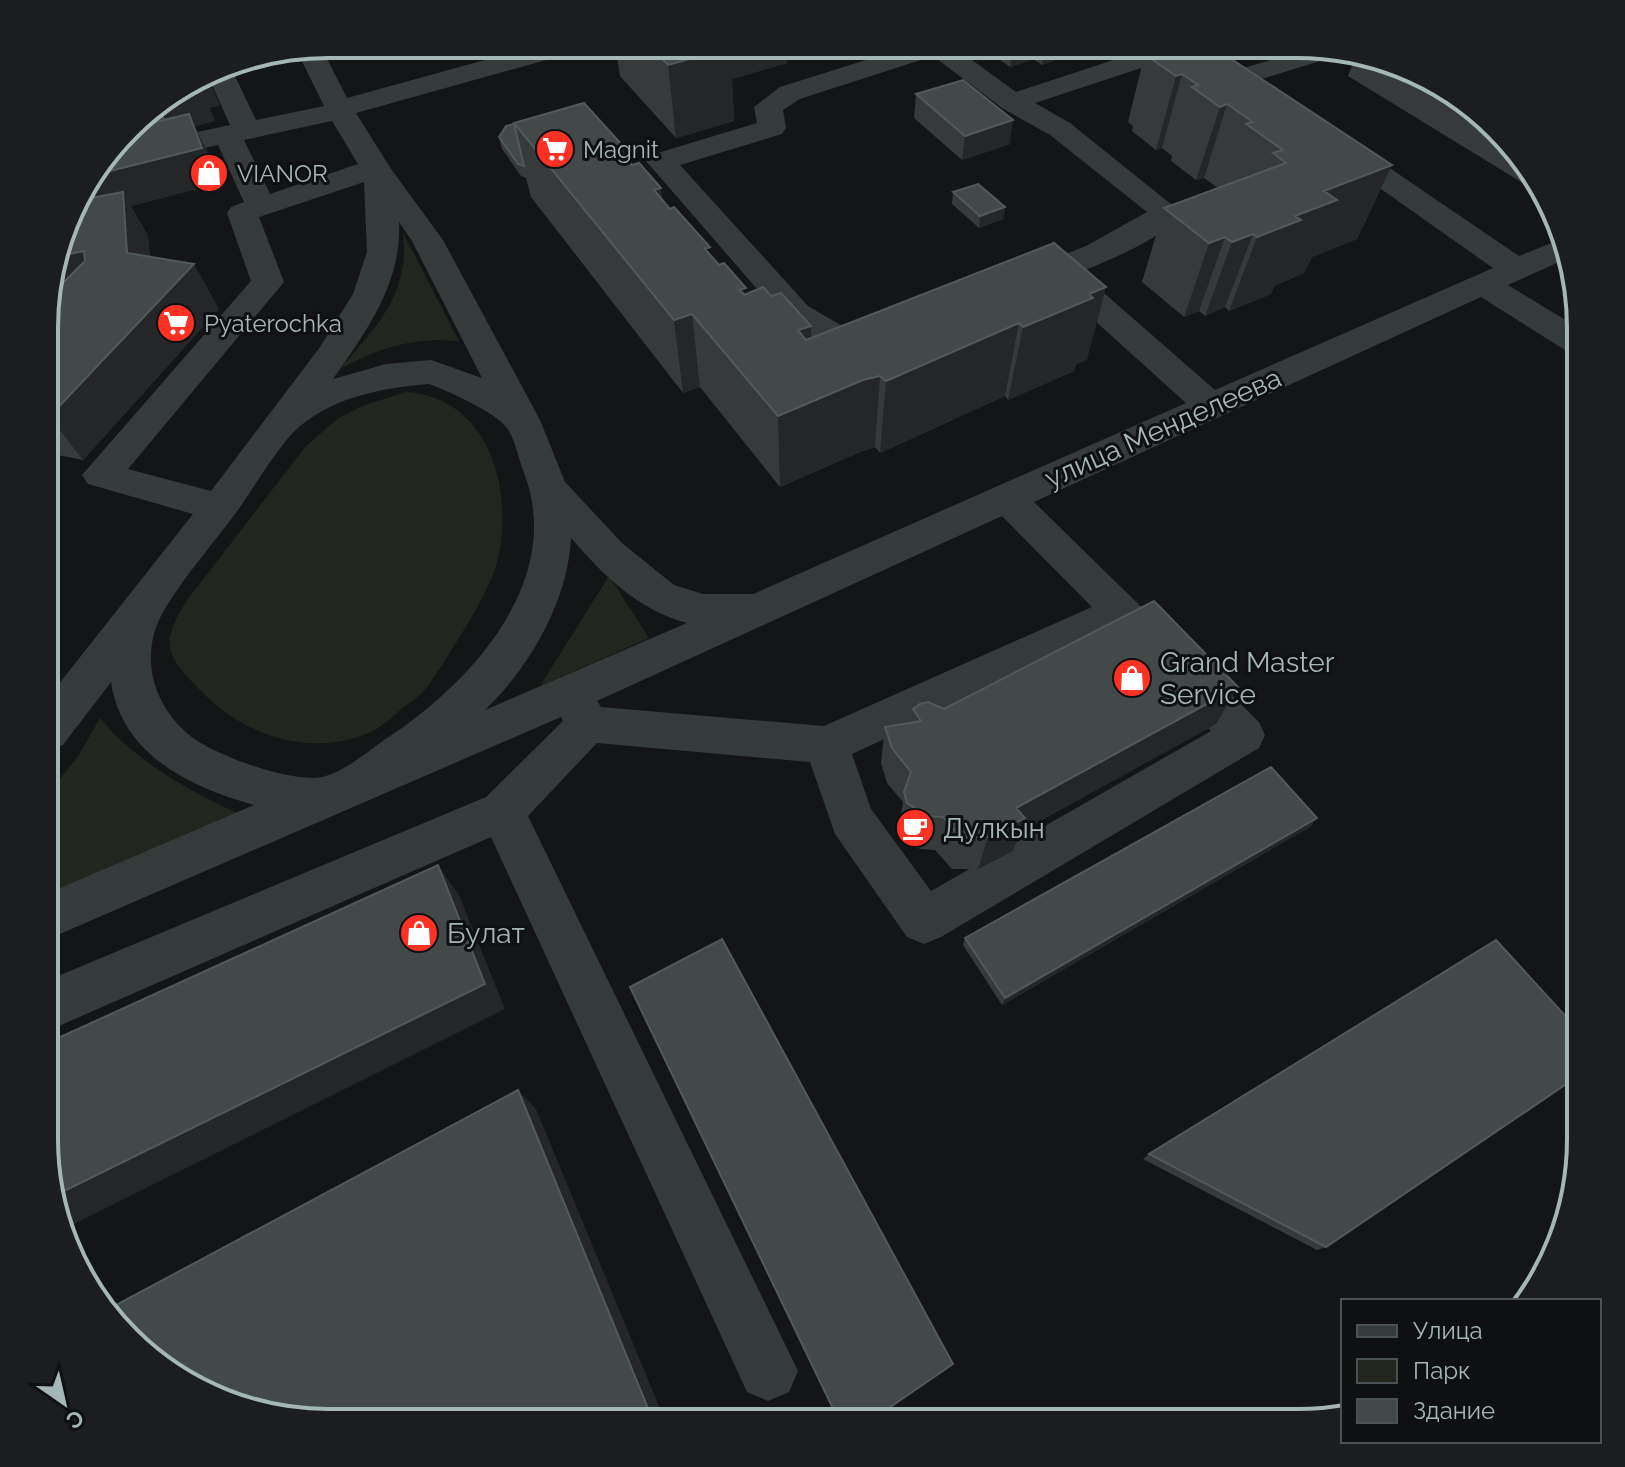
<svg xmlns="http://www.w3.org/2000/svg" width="1625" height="1467" font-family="Raleway,sans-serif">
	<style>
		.green { fill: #22261e }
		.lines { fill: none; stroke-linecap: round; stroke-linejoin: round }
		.minor { fill: #353a3b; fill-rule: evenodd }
		.wall { fill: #373a3b }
		.shaded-wall { fill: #242627 }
		.building { fill: #434849; stroke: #52595a; stroke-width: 2 }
		.labels { text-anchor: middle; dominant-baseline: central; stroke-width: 6; stroke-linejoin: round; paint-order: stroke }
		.far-poi-label { font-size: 24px; fill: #a5b6b7; stroke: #0f1011; text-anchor: start }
		.street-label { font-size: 28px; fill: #a5b6b7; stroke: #0f1011 }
		.poi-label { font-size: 28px; fill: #a5b6b7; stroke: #0f1011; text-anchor: start }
		.rim { fill: none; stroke: #a5b6b7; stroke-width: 4 }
	</style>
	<rect width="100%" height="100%" fill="#141516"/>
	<path class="green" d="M403,233l56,108c-44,-4 -81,6 -120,29 38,-44 71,-76 64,-137z
		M406,392c81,5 107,93 93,162 -6,29 -26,62 -42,87 -10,15 -19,32 -30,46 -6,8 -15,14 -23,20 -9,7 -18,17 -29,23 -58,29 -128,8 -172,-37 -36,-37 -45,-47 -16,-93l119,-154 31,-27 28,-14z
		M609,576l40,62 -109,48z
		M100,718c32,40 91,75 138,95l-192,82 1,-100 32,-40z"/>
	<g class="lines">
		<path class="minor" d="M543,44h43l-4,6 -226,63 35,56 52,71 97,180 25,62 57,61 52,42 29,9h50l433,-191 -133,-120 -30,9 -11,-3 -5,-7 5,-7 74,-29 61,-34 -97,-77 -48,-27 -69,-52 -133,43 -17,11 3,18 -4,6 -102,31 128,141 36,21 37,-11 12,3 5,8 -5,8 -53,15 -12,-3 -44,-27 -138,-159 5,-6 106,-32 -3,-16 26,-20 137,-43h33l66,48 143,-47h38l-4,6 -158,52 35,20 112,90c-16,24 -74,48 -102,59l135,118 278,-122 -166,-117 -4,-6 4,-6 10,-3 10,3 172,117 45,-18 4,20 -60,27 72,44v26l-12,-3 -87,-55 -447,205 225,220 6,13 -6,13 -318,189 -17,7 -17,-7 -72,-103 -25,-72 -213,-19 -69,73 270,555 -9,21 -21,9 -21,-9 -256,-555 -446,195 1,-51 440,-184 77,-76 -2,-4 -515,223v-46l208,-89c-64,-18 -132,-50 -143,-123l-48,63 -16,6v-52l146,-185 -105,-30 -6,-9 169,-194 -24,-68 4,-6 13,-5 -26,-57 -75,16 -10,-3 -4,-6 4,-6 97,-21 -22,-49 18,-11 7,7 23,48 68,-14 -28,-57 24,-4 27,53zM332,121l26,43 -88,30 -26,-54zM364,182l3,70 -14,42 -33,53 -109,144 -83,-22 156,-187 -25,-65zM399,222l13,19 70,137 -51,-18 -45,4 -53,15c33,-47 69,-96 66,-157zM429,384c19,7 66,28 78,44 8,11 12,32 17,45 42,109 -56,213 -140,267 -18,13 -40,32 -62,37 -30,6 -101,-20 -126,-37 -41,-29 -59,-81 -33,-128 21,-36 51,-69 75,-102 15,-21 43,-68 61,-83 37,-31 84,-39 130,-43zM1002,516l90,91 -268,119 -223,-19 -4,-6zM571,538c33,38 66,71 116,85l-202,87c45,-43 83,-109 86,-172zM1116,632l95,99 -280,160 -60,-82 -19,-55z
			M1321,46l25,7 -107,33 -10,-2 -4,-6 4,-6z"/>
	</g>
	<path class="wall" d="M615,44h232l-35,12 -3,-4 -22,6v5l-55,16 2,42 -58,17 -56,-62z
		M978,44h104l-2,7 -38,14 -9,-6 -23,8z
		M1146,49l246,116 -35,74 -45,18 -8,16 -30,13 -3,8 -42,17 -4,-4 -20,9 -6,-5 -15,6 -42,-35 22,-74 54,-20 -14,-10 -8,2 -25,-19 1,-5 -10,-8 -6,2 -24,-19 1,-5 -5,-4z
		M1356,56l67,18 87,66 25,41 -9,4 -178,-109z
		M916,94l94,50 -48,16 -48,-42z
		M220,105l-11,3 6,13 -21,5 12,23 13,34 -88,23 17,30 2,21 69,52 -136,151 -35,-7 1,-180 92,-159z
		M514,124l109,22 1,10 87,100 35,38 65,44 243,-95 33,117 -11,4 -2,7 -66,29 -3,-4 -125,57 -5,-6 -15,5 -80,35 -80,-100 -17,6 -152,-196 -5,-19 -5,-2 -19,-27 -3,-12z
		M953,192l52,15 -2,12 -24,9 -27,-24z
		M1238,687l-22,37 -196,108 -7,19 -35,18h-26l-17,-19 -15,-1 -18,-13 -3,-11 4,-23 -16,-19 -6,-20 4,-36 26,-5 2,-13h31z
		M1317,818l-7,9 -308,178 -39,-60 2,-7z
		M630,987l237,436h-28z
		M1149,1154l177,93 -9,3 -174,-91z"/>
	<path class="shaded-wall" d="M728,44h80l1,8 -22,6v5l-55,16 2,42 -58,17 -8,-73 61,-17z
		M812,44h35l-35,12z
		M1013,44h23l-3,15 -23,8z
		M1045,44h37l-2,7 -38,14z
		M1182,74l-20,74 -6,2 20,-74z
		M207,76l13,29 -11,3 6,13 -21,5 12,23 13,34 -88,23 17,30 6,62 -85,-76 13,-36 33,-40 42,-41z
		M1227,104l-23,74 -8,2 24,-73z
		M1013,120l-3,24 -48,16 3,-24z
		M1392,165l-35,74 -45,18 -8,16 -30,13 -3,8 -42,17 28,-74 38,-21 29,-25z
		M1532,175l3,6 -9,4z
		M661,188l9,74 -16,-72z
		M1005,207l-2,12 -24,9 1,-12z
		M1253,234l-28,73 -20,9 27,-74z
		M1225,237l-26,74 -15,6 25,-74z
		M84,251l28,45 -63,14v-37l6,-16z
		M194,264l25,45 -136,151 -33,-43z
		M1106,287l-19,73 -11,4 -2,7 -66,29 15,-73 66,-33z
		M692,314l8,73 -17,6 -9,-73z
		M1019,323l-14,73 -125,57 6,-72z
		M811,326v72l-13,-68z
		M880,376l-5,71 -15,5 -80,35 -2,-71 85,-36z
		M1238,687l-22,37 -196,108 -7,19 -35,18 10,-32 28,-29z
		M1317,818l-7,9 -308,178 3,-7z
		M438,865l21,30 46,114 -443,221 -8,-34z
		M518,1090l18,19 130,314h-12z"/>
	<path class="building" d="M648,44h78l4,4 -62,17z
		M1161,45h49l182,120 -68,26 13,9 -42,16 6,4 -44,17 -4,-3 -21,8 -7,-5 -16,6 -45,-35 122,-45 -13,-10 10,-3 -37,-26 7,-2 -26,-18 -7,3 -28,-20 6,-2 -16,-11 -6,2 -26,-18 6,-2 -10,-7z
		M963,80l50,40 -48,16 -49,-42z
		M197,82l2,4 -16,4z
		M584,103l39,43 -6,2 15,17 7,-2 22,25 -7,2 16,19 4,-2 36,40 -5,2 14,16 5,-2 22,25 -7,2 5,5 19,-8 8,9 10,-3 30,33 -13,4 8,10 248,-97 52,44 -17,7 4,4 -70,29 -4,-4 -133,58 -6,-5 -17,4 -85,36 -86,-102 -18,6 -160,-197z
		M157,105l7,15 -34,8 11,-14z
		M189,114l13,34 -112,28 40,-48z
		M514,124l10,42 -6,-2 -19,-27 7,-11z
		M978,184l27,23 -25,9 -27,-24z
		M123,192l4,61 67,11 -145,153v-120l36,-36 -1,-10 -29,6 21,-56z
		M1154,601l84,86 -222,121 9,10 -37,19h-28l-17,-20 -16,-1 -20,-13 -3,-11 7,-20 -19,-24 -7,-21 36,-6 -8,-12 7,-5 8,-2 16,7z
		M1271,767l46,51 -312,180 -40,-60z
		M438,865l47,119 -431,212 -9,-39v-113z
		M722,939l231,425 -86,59h-27l-210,-436z
		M1496,940l85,93v41l-255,173 -177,-93z
		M518,1090l136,333h-326l-125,-29 -88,-67 -10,-16z"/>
	<defs>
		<symbol id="supermarket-disc" viewBox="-11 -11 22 22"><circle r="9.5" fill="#fe3224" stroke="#0f1011"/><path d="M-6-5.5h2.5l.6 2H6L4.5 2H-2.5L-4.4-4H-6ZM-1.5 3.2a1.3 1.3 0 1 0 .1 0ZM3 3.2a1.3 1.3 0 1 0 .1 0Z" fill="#fff"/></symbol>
		<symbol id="shop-disc" viewBox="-11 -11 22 22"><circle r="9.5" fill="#fe3224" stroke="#0f1011"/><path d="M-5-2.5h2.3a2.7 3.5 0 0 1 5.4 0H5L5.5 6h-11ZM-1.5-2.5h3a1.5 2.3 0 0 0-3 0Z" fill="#fff"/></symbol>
		<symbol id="cafe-disc" viewBox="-11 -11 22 22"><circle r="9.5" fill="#fe3224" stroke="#0f1011"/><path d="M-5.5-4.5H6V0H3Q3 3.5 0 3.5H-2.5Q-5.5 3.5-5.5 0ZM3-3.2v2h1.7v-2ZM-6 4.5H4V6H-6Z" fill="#fff"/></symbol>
	</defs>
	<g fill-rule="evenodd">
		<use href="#supermarket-disc" x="533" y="127" width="44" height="44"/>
		<use href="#shop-disc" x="187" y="151" width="44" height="44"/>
		<use href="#supermarket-disc" x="154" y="301" width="44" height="44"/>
		<use href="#shop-disc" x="1110" y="656" width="44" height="44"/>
		<use href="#cafe-disc" x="893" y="806" width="44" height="44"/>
		<use href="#shop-disc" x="397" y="911" width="44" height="44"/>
	</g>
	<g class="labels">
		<g class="far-poi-label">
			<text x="583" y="149">Magnit</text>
			<text x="237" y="173">VIANOR</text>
			<text x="204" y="323">Pyaterochka</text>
		</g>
		<g class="street-label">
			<text transform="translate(1163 428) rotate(-24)">улица Менделеева</text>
		</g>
		<g class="poi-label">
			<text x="1160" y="662">Grand Master<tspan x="1160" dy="32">Service</tspan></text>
			<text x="943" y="828">Дулкын</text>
			<text x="447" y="933">Булат</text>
		</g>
	</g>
	<path d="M0 0H1625V1467H0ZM328 58H1297A270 270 0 0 1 1567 328V1139A270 270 0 0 1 1297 1409H328A270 270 0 0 1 58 1139V328A270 270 0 0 1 328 58Z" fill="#1b1d1e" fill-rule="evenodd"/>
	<path class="rim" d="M328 58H1297A270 270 0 0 1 1567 328V1139A270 270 0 0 1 1297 1409H328A270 270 0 0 1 58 1139V328A270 270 0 0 1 328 58Z"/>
	<rect x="1341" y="1299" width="260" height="144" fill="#0f1011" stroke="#4b5253" stroke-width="2"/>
	<rect x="1357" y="1325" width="40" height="12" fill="#353a3b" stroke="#4b5253" stroke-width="2"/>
	<text x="1413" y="1339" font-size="24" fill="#a5b6b7">Улица</text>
	<rect x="1357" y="1359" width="40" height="24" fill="#22261e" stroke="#4b5253" stroke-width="2"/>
	<text x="1413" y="1379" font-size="24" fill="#a5b6b7">Парк</text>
	<rect x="1357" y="1399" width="40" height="24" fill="#434849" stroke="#4b5253" stroke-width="2"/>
	<text x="1413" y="1419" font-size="24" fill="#a5b6b7">Здание</text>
	<g transform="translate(64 1403) rotate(146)" stroke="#0f1011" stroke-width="6" paint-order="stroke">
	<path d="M0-6L14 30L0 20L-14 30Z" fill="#a5b6b7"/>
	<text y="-12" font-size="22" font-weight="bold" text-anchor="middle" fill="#a5b6b7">С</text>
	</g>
</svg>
